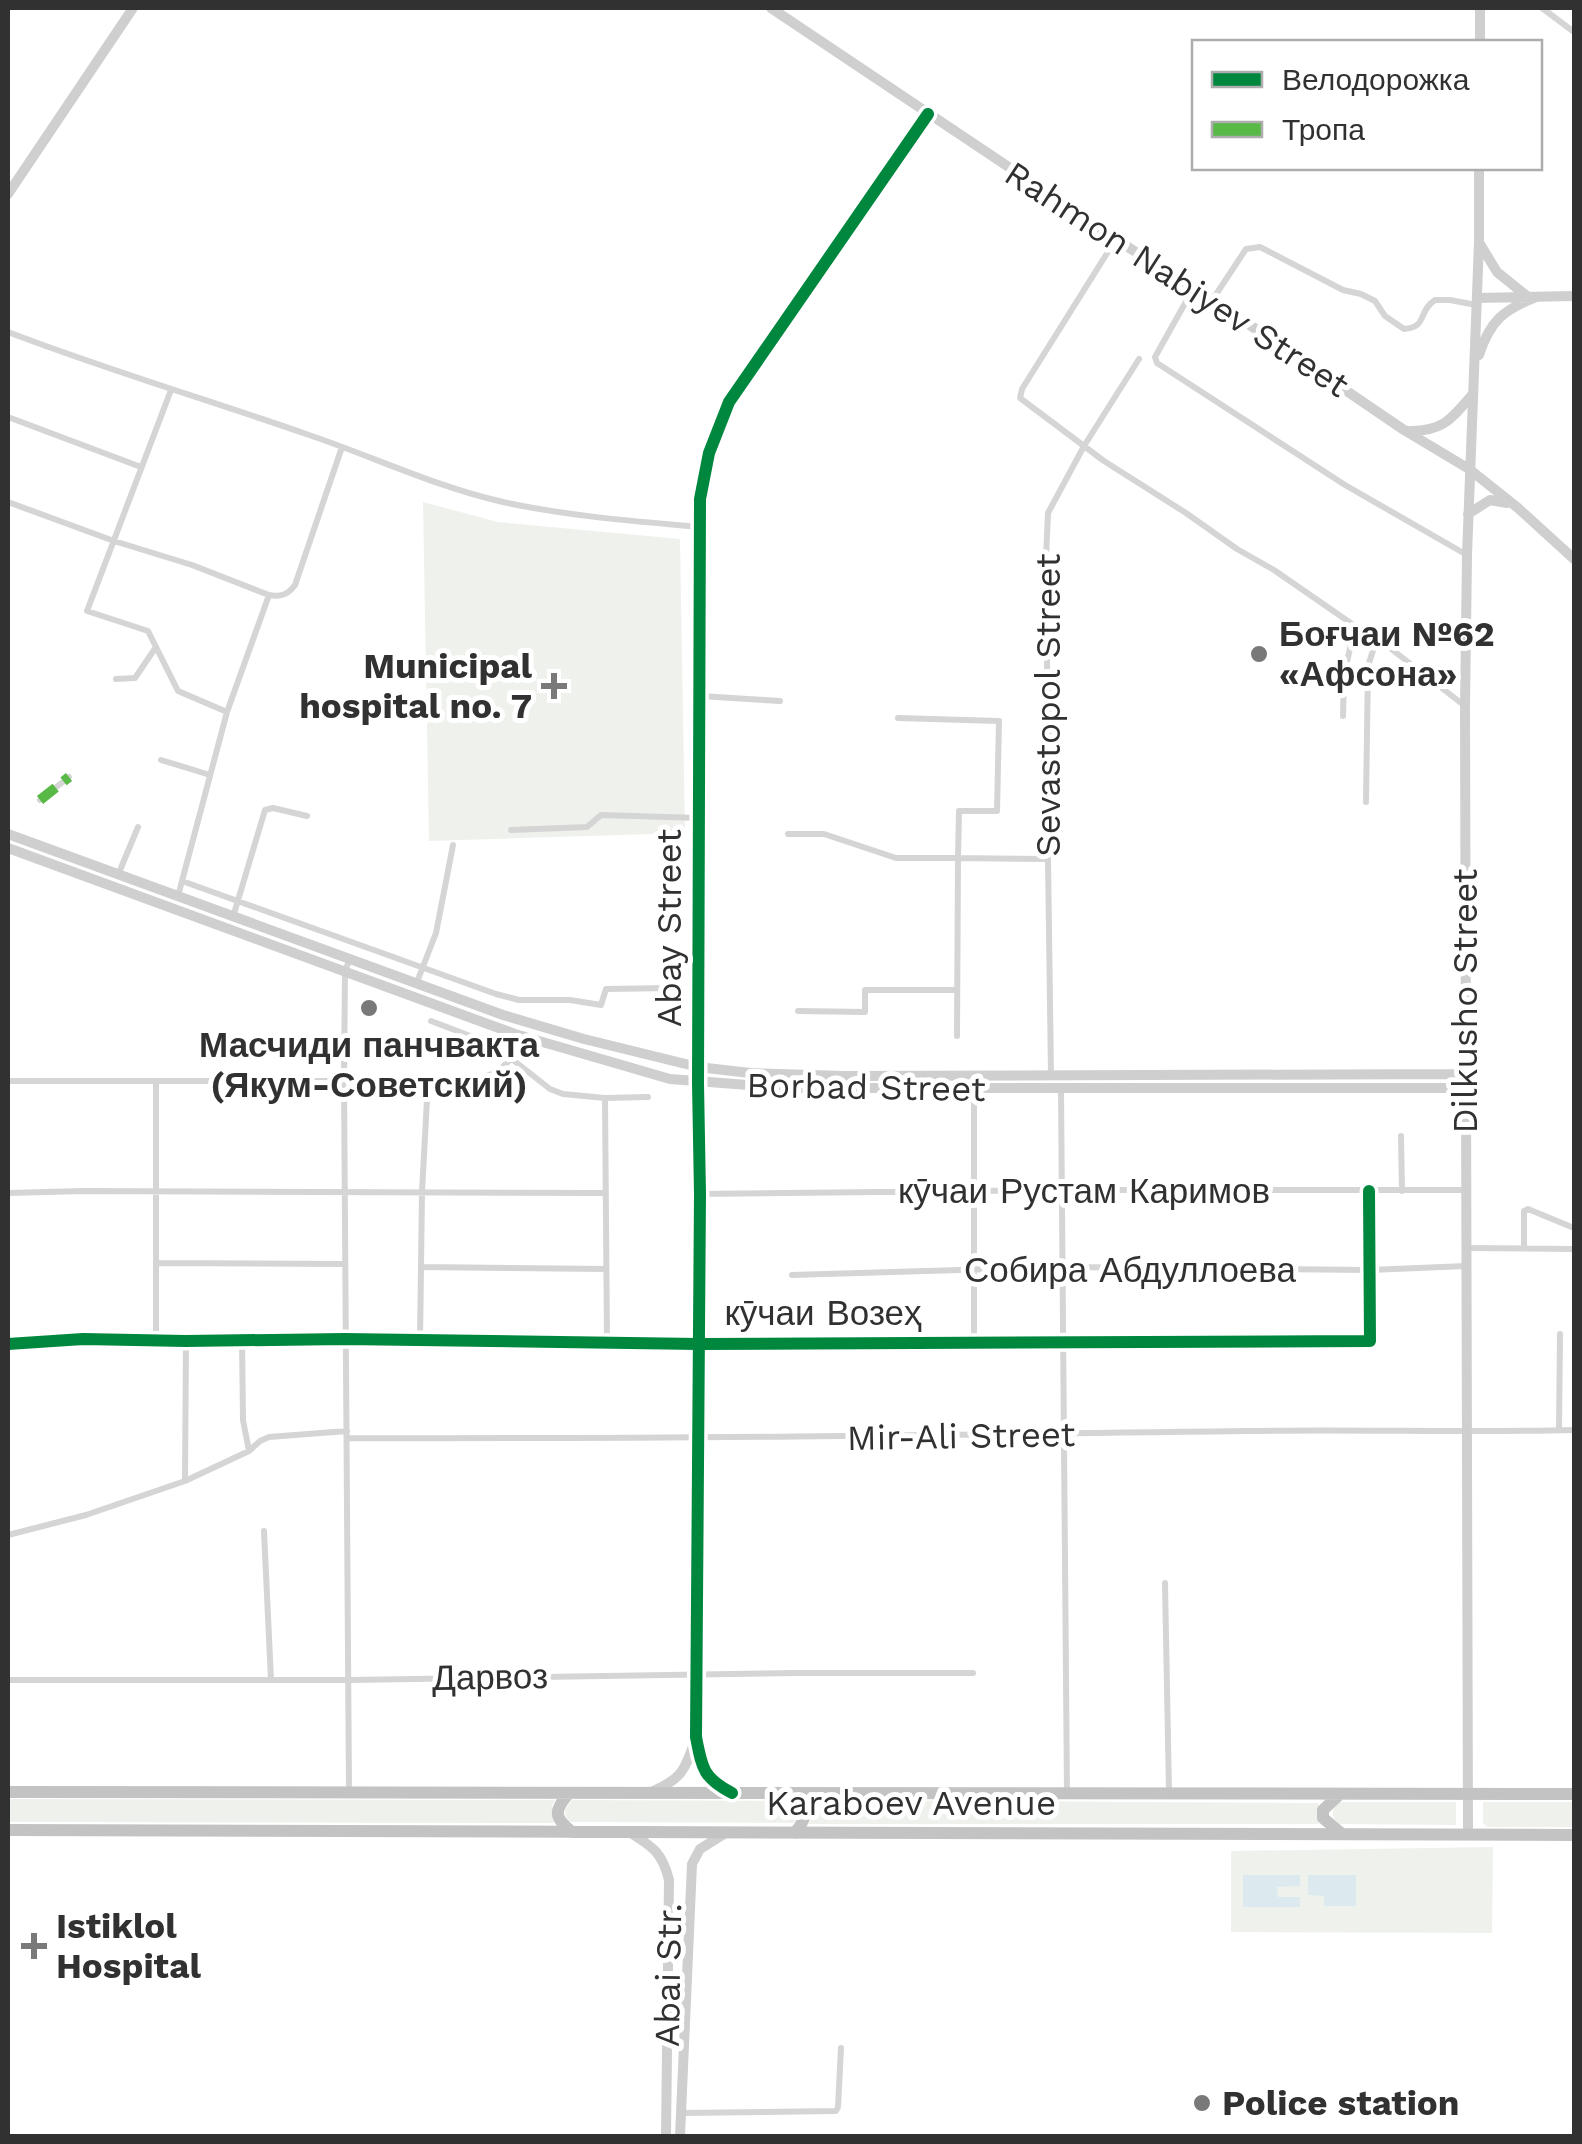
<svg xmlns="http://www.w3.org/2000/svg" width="1582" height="2144" font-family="'Work Sans',sans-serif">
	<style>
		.green { fill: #eff2ec }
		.water { fill: #dce9ee }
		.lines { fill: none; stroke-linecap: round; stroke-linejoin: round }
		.street { stroke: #d5d5d5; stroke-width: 6 }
		.secondary { stroke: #cfcfcf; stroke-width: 10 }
		.highway { stroke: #c3c3c3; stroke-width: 12 }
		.quiet { stroke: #58b947; stroke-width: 10; stroke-dasharray: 20 10; stroke-linecap: butt }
		.cycleway-casing { stroke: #fff; stroke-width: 19 }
		.cycleway { stroke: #00873e; stroke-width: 12 }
		.poi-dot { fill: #797979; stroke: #fff; stroke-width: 4 }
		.labels { text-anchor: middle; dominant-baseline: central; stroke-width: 10; stroke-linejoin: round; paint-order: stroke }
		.street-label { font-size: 35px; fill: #313131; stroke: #fff }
		.poi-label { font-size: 35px; font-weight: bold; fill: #313131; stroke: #fff; text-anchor: start }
	</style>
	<rect width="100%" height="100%" fill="#fff"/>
	<path class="green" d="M423,502l75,20 182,17 5,294 -256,8z
		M8,1799l547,1 -3,6 2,17 -546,-1z
		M572,1800l220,1 6,13 -4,9 -224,-1 -4,-5 -1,-8z
		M809,1800l510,3 -2,14 2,7h-510l3,-8z
		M1337,1802h119v23l-116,-1c-9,-5 -9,-14 -3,-22z
		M1483,1802h91v25h-86l-5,-4z
		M1493,1847l-1,86 -261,-1v-81z"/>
	<path class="water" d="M1243,1875h57v11l-23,1 1,10h22v10h-57z
		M1308,1875h48v31h-32v-10l-16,-1z"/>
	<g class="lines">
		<path class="street" d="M1542,8l32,24
			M1116,239l-94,150 -2,9 84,63 82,52 51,36 37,21 81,56 22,12 88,68
			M1193,289l-38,68 2,6 188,122 122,70
			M1213,299l33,-50 14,-2 83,43 18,4 14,7 10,15 19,13c24,-2 13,-17 31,-29h15l26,5
			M8,332c99,38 201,68 301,103 65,22 127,52 194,67 64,14 130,19 196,25
			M171,390l-84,221 61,20 30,60 49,21
			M8,417l133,50
			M8,502l106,39 78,24 77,30c11,2 19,0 26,-10l47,-138
			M116,679l19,-1 21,-31
			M700,696l80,5
			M1343,716l1,-41 11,-49
			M161,760l49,15
			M40,800l29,-23
			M1366,802l2,-136 9,-28
			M511,830l76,-3 14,-12 98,3
			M788,834h36l72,24h62l1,-47h38l2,-90 -101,-3
			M118,875l20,-48
			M182,881l314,113 23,6h51l31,5 5,-16 65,-1
			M178,896l49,-184 42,-117
			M233,917l32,-107 8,-2 34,8
			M417,982l19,-49 17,-88
			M798,1011l67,1v-22h92
			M431,1021l63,24 56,44 13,5 42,4 43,-1
			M957,1036l1,-178 90,1
			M1051,1075l-3,-216 1,-113 -4,-166 3,-67 36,-67 55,-87
			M8,1081h420l53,-3 16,-6 13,-12
			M974,1089v253
			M1061,1090l6,704
			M605,1098l2,244
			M1401,1136l1,55
			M8,1193l75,-2 522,2
			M700,1194l362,-4h405
			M1468,1248l106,1
			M1524,1248v-37l4,-2 46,19
			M156,1263l188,1
			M421,1267l185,2
			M792,1275l272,-8 306,3 96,-4
			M156,1339v-258
			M242,1339l1,81 6,31
			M420,1340l2,-148 6,-111
			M8,1344l75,-5 103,2 158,-2 354,5 672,-3 -1,-150
			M1559,1430l1,-96
			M347,1438c301,1 601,-3 902,-7 108,-2 217,2 325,-1
			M185,1480l1,-139
			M264,1531l7,149
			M8,1535l78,-20 99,-34 64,-30 11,-10 9,-4 78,-6
			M1165,1583l4,209
			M8,1680h341l447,-7h177
			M349,1792l-5,-712 1,-109 5,-12
			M682,2113l154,-2 2,-4 3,-59"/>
		<path class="secondary" d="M771,8l360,241 82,51 191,130 65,39 49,39 56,51
			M1480,42v-34
			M8,194l125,-186
			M1480,244l17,28 31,25
			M1477,298l97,-2
			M1479,355c11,-34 24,-45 57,-58
			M1408,431c35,1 43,-12 64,-36
			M1468,514l22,-14 17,3
			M8,834l495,181 81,24 114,28 52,6 94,3 621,-2
			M8,848l507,186 155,45 118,9h677
			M653,1791c31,-13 32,-23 43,-53
			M730,1792c-27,-15 -28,-26 -34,-55l4,-543 -2,-111 2,-584 9,-46 20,-51 199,-288
			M629,1832c24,15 33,20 40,48l-3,256
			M1468,1835l-3,-1129 2,-151 12,-313v-74
			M680,2136l12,-272 8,-15 24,-15"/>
		<path class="highway" d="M8,1792l1566,2
			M569,1793c-15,17 -16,24 3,39
			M793,1793c16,16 16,22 2,40
			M1340,1794l-17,16v8l19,16
			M8,1830l1566,5"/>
		<path class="quiet" d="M40,800l29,-23"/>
		<defs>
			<path id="cycleway" d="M8,1344l75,-5 103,2 158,-2 354,5 672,-3 -1,-150
				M732,1793c-29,-15 -30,-25 -36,-56l4,-543 -2,-111 2,-584 9,-46 20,-51 199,-288"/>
		</defs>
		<use href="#cycleway" class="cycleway-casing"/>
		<use href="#cycleway" class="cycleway"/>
	</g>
	<g class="poi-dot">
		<circle cx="1259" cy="654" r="10"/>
		<path d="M549 671h10v10h10v10h-10v10h-10v-10h-10v-10h10z"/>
		<circle cx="369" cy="1008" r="10"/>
		<path d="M29 1931h10v10h10v10h-10v10h-10v-10h-10v-10h10z"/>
		<circle cx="1202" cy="2103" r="10"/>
	</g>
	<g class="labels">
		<g class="street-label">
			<text transform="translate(1177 279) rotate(33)">Rahmon Nabiyev Street</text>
			<text transform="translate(1048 705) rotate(-90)">Sevastopol Street</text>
			<text transform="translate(669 928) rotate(-90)">Abay Street</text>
			<text transform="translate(1465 1001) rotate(-90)">Dilkusho Street</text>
			<text transform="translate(866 1087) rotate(1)">Borbad Street</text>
			<text x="1084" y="1191">кӯчаи Рустам Каримов</text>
			<text x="1130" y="1270">Собира Абдуллоева</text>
			<text x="823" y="1313">кӯчаи Возеҳ</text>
			<text transform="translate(961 1436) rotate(-1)">Mir-Ali Street</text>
			<text transform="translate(490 1677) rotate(-1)">Дарвоз</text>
			<text x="911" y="1803">Karaboev Avenue</text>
			<text transform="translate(668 1975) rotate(-89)">Abai Str.</text>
		</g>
		<g class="poi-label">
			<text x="1279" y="634">Боғчаи №62<tspan x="1279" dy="40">«Афсона»</tspan></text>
			<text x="532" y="666" text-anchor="end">Municipal<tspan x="532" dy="40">hospital no. 7</tspan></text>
			<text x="369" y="1045" text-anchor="middle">Масчиди панчвакта<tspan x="369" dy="40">(Якум-Советский)</tspan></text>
			<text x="56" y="1926">Istiklol<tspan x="56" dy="40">Hospital</tspan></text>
			<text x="1222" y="2103">Police station</text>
		</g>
	</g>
	<rect width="1582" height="2144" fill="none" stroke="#313131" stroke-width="20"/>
	<rect x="1192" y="40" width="350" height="130" fill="#ffffff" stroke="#adadad" stroke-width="2.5"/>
	<rect x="1212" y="72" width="50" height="15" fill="#00873e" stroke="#adadad" stroke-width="2.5"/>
	<text x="1282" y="90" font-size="30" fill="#313131">Велодорожка</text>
	<rect x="1212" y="122" width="50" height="15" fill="#58b947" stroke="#adadad" stroke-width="2.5"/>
	<text x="1282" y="140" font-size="30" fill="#313131">Тропа</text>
</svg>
